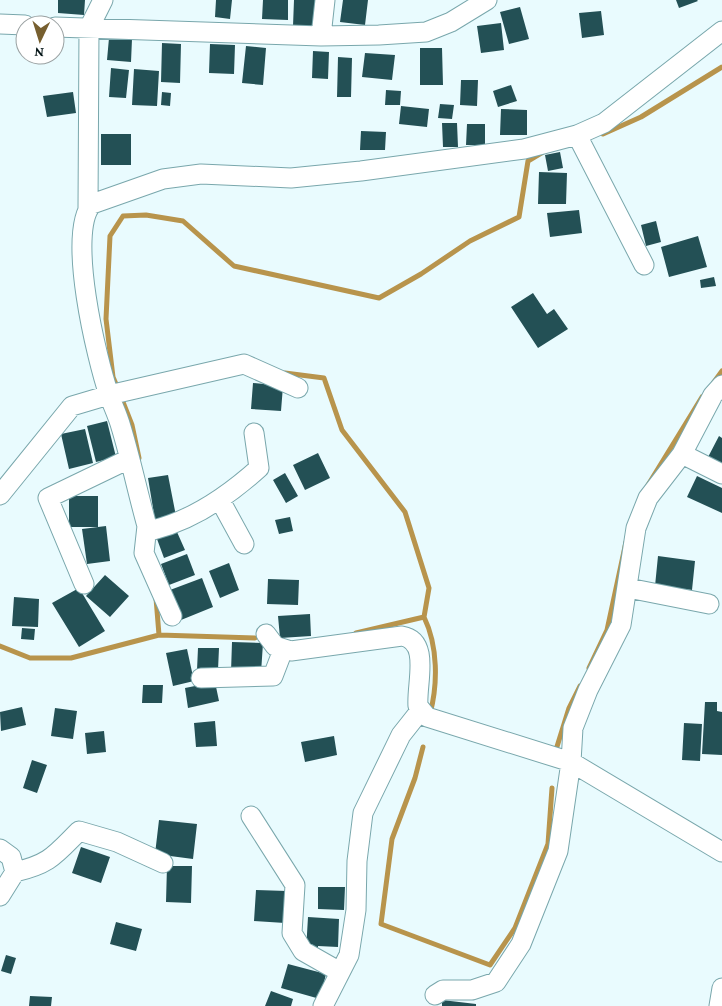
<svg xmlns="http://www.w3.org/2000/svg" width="722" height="1006" font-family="'Crimson Pro',serif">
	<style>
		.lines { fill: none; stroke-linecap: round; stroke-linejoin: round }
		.stream { stroke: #b8944c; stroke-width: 5 }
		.building { fill: #235055 }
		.minor-casing { stroke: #79a7ac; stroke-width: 21 }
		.minor { stroke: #fff; stroke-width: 19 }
	</style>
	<rect width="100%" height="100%" fill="#e9fbfe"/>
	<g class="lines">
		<path class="stream" d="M603,134l38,-17 81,-50
			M285,373l39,5 18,52 63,82 24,76 -5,29
			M714,382l8,-11
			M118,389l-5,-12 -7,-58 4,-83 13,-20 23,-1 37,6 51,45 145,32 42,-24 49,-33 49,-24 9,-56 15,-9
			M121,397l11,28 7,33
			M648,485l54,-88
			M156,598l3,37
			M356,633l68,-16c14,29 14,67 6,97
			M0,646l30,12h41l88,-23 96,3
			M589,668l18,-38 19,-88
			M423,747l-8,31 -23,61 -11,85 109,41 25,-37 33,-84 4,-56
			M555,753l14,-45 11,-22"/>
	</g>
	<path class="building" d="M58,0h27l-1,15 -26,-2z
		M216,0h16l-2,19 -15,-2z
		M263,0h25v20l-26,-1z
		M294,0h26l-1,27 -26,-1z
		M343,0h25l-3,25 -25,-3z
		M676,0h21l1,1 -19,7z
		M520,7l9,32 -20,5 -9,-32z
		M601,11l3,24 -22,3 -3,-25z
		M501,23l3,27 -23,3 -4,-27z
		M109,38l23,1 -1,23 -24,-2z
		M162,43l19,1 -1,39 -19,-1z
		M210,44l25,1 -1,29 -25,-1z
		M246,46l20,2 -3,37 -21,-2z
		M420,48h22l1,37h-23z
		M313,51l16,1 -1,27 -16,-1z
		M365,53l30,2 -3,25 -30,-3z
		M338,57l14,1 -1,39h-14z
		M111,68l18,2 -3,28 -17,-1z
		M134,69l25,2 -2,35 -25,-1z
		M461,80h17l-1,26 -17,-1z
		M511,85l6,16 -19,6 -5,-16z
		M386,90l15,1 -1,14h-15z
		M73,92l3,21 -29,4 -4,-21z
		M162,92l9,1 -1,13 -9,-1z
		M440,104l14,1 -2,14 -14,-1z
		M401,106l28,3 -2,18 -28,-3z
		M501,109l26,1v25h-27z
		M442,123h15l1,24h-15z
		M467,124h18v21h-19z
		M361,131l25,1 -1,18h-25z
		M101,134h30v31h-30z
		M560,152l3,16 -15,3 -3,-16z
		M539,172l28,1 -1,31h-28z
		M579,210l3,23 -32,4 -3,-24z
		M656,221l5,21 -15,4 -5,-21z
		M698,236l9,31 -38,10 -8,-30z
		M714,277l2,9 -15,2 -1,-8z
		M533,293l14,21 7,-5 14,20 -30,19 -27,-41z
		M253,383l30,3 -2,25 -30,-2z
		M107,421l9,36 -20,5 -9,-36z
		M85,429l8,34 -24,6 -8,-35z
		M719,436l3,2v31l-16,-8z
		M318,453l12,25 -25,12 -12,-25z
		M285,473l13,23 -12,7 -13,-23z
		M168,475l8,41 -21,4 -7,-42z
		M697,476l25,12v25l-35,-16z
		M69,496h29v31h-29z
		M290,517l3,14 -14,3 -4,-14z
		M106,526l4,35 -23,3 -5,-35z
		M177,532l8,18 -21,8 -7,-19z
		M187,554l8,21 -26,10 -8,-21z
		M658,556l37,5 -3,29 -37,-4z
		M229,563l10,27 -19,8 -11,-27z
		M105,575l24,21 -19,21 -24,-21z
		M202,578l11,29 -32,13 -11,-30z
		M268,579l31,1 -1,25 -31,-1z
		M79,588l26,43 -26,16 -27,-44z
		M14,597l25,2 -1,28 -26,-1z
		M310,614l1,22 -31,2 -2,-22z
		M22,628l13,1 -1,11 -13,-1z
		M232,642l31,1 -2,30 -30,-1z
		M198,648h21l-1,22h-21z
		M187,649l7,32 -21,5 -7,-33z
		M215,682l4,19 -31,7 -3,-20z
		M143,685h20l-1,18h-20z
		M705,702h12v9l5,1v43l-20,-1z
		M22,707l4,18 -25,6 -1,-19z
		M55,708l22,3 -4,28 -22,-3z
		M215,721l2,25 -21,1 -2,-24z
		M684,723l18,1 -2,37 -18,-1z
		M104,731l2,21 -19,2 -2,-21z
		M334,736l3,19 -32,7 -4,-20z
		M32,760l15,5 -10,28 -14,-5z
		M159,820l38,4 -4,35 -38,-5z
		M81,847l29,10 -9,26 -29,-10z
		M167,866h25l-1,37 -25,-1z
		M318,887h27l-1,23 -26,-1z
		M256,890l31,1 -2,32 -31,-2z
		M308,917l31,2 -1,28 -20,-1v6l-12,-1z
		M116,922l26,7 -6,22 -26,-7z
		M6,955l10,3 -5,16 -10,-3z
		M288,964l38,10 -6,25 -39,-11z
		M271,991l22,8 -2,7h-26z
		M30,996l22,1 -1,9h-22z
		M442,1000l34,4v2h-34z"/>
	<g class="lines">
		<defs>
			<path id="minor" d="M0,24l25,1
				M55,27l266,9 58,-1 47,-3 25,-10 36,-22
				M321,36l4,-36
				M577,135l67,130
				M88,208l1,-180 14,-28
				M254,433l5,35c-30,27 -66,52 -106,62l-6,-4c-9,-32 -16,-66 -26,-99 -3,-11 -8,-21 -12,-32 -12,-35 -43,-163 -17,-191l71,-25 38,-5 90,4 70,-7 163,-22 53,-14 27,-12 118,-92
				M682,454l40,20
				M0,495l72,-89 37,-11 135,-31 54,24
				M220,500l24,44
				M147,526l-3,27 28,63
				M84,584l-36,-86 81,-39
				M628,588l81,16
				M266,634l9,12 16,5 111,-15c29,5 14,48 16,70l9,11 144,45 151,90
				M201,678l72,-2 10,-26
				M251,816l44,69 -3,48 11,18 37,21
				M0,849l11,8 4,15c35,-8 40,-17 64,-41l38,11 46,21
				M0,896l15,-24
				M435,995l8,-5h29l24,-8 25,-38 37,-93 13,-89 2,-34 15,-38 33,-65 15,-97 12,-30 34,-44 31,-59 9,-10
				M323,1006l26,-51 7,-45 1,-49 6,-48 38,-78 19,-24
				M719,1006l3,-18"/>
		</defs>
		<use href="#minor" class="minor-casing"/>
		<use href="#minor" class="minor"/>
	</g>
	<g transform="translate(40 40) rotate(184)"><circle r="24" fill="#ffffff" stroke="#9aa1a2"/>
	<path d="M0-4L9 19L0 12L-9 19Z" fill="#775f2f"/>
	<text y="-8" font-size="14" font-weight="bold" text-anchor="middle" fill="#031416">N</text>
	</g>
</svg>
